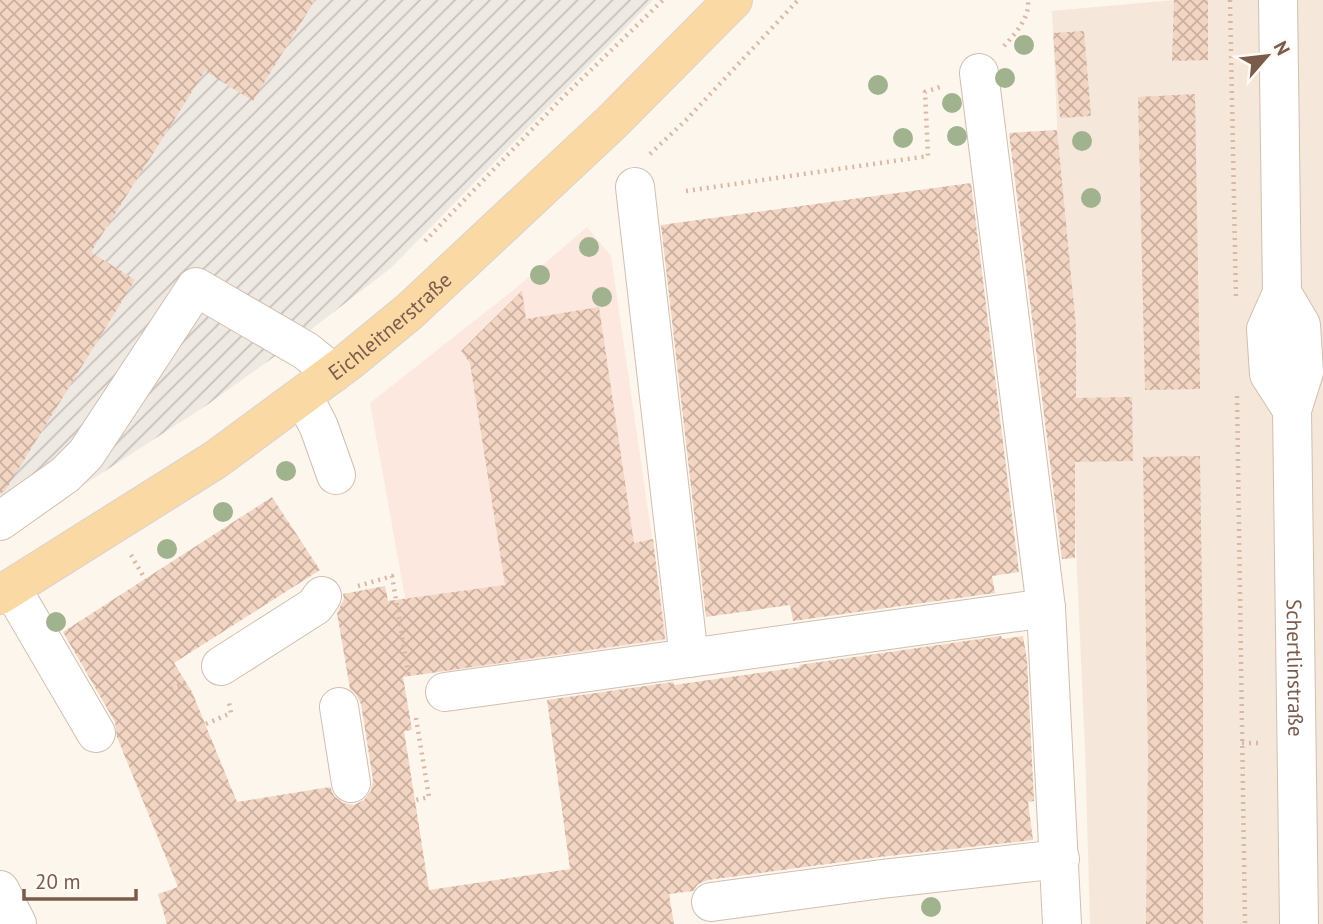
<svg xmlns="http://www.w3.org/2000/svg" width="1323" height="924" font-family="'PT Sans',sans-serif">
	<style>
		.residential { fill: #f5e8da }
		.commercial { fill: #fde8e0 }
		.industrial { fill: url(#industrial-furrows) }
		.building { fill: url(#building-cross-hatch) }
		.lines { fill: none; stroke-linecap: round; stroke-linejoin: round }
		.minor-casing { stroke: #d1beb0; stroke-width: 40 }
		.major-casing { stroke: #dad1cd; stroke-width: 40 }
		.path { stroke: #d9b8a5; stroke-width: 4.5; stroke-dasharray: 2 5; stroke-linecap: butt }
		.minor { stroke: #fff; stroke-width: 38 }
		.major { stroke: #fbd9a5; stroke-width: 38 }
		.tree { fill: #a0b28e }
		.labels { text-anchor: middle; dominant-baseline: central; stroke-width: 5; stroke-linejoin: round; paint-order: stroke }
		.street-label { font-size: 21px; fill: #7a5c4d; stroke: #fffaf3 }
	</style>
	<defs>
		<pattern id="industrial-furrows" width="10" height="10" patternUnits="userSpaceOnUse" patternTransform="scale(1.75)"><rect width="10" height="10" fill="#efe9e4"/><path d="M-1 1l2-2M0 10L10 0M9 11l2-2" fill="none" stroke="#c7c0bb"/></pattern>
		<pattern id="building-cross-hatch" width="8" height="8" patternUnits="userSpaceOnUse" patternTransform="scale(1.75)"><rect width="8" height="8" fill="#f3d5c3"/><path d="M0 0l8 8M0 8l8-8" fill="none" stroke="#cab0a1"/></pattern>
	</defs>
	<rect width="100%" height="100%" fill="#fdf6ec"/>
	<path class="residential" d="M1174,0h149v924h-233l-5,-174 -33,-739z"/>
	<path class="commercial" d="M587,227l24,29 56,384 -248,35 -49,-272 146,-115z"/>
	<path class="industrial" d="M0,0h653l-262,268 -99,76 -85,61 -207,134z"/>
	<path class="building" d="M0,0h315l-62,101 -48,-30 -114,181 44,28 -130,211 -5,3z
		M1174,0h34v60l-36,1z
		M1084,31l7,85 -31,2 -7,-85z
		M1195,94l5,295 -55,1 -7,-293z
		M1057,130l19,197v71l56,-1 1,64 -58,1v96l-13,1 -53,-426z
		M971,183l48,389 -27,4 3,17 -202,28 -3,-16 -84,12 -45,-392z
		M522,291l4,28 73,-12 35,236 19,-4 12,100 -262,38 9,53 -8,1 25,159 141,-21 -23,-169 126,-18 1,3 126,-18 -1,-2 202,-29 1,3 21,-3 4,24 7,141 -6,1 5,38 -153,17 -172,23 -10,4 -5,7 -24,3 5,30h-507l-9,-30 20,-7 -61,-150 -2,-15 -52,-90 209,-135 48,73 -146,93 18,29 45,110 93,-15 4,9 9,7 11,2 10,-5 7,-9 2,-11 -12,-76 -5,-10 -6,-5 -13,-76 7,-14 -1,-5 42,-8 3,15 117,-16 -35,-222 -9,-12z
		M1200,456l3,206v262h-57l2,-168 -5,-299z"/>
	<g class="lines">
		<defs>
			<g id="minor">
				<path d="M1278,0l4,293 -16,36 3,45 23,36"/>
				<path d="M979,73l67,535 16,316"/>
				<path d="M635,187l54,471 357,-50"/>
				<path id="s1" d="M1282,293l19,32 3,47 -12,38 7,514"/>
				<path d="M303,396l16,31 17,48"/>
				<path d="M0,521l65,-46 21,-21 110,-167 110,64 27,22"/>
				<path d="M12,589l84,144"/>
				<path d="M221,666l94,-60 7,-10"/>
				<path d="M445,692l244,-34"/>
				<path d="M339,707l12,76"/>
				<path d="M0,890l17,34"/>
				<path d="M711,902l171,-23 178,-20"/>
			</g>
			<g id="major">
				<path id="s2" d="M0,595l215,-135 133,-98 62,-51 201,-188 122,-123"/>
			</g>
		</defs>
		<use href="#minor" class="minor-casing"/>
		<use href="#major" class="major-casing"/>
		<path class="path" d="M1230,0l6,300
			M1004,46c12,-13 26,-29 24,-46
			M650,154l37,-35 111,-119
			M686,191l242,-35 -3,-64 18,-6
			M425,241l138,-144 100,-97
			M1237,396l8,528
			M131,555l14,24
			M358,586l34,-10 17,102
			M171,689l16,-7
			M416,718l13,79 -13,3
			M206,724l25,-11 -2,-10
			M1242,743h17"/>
		<use href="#minor" class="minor"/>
		<use href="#major" class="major"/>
	</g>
	<g class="tree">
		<circle cx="1024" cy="45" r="10"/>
		<circle cx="1005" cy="78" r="10"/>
		<circle cx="878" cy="85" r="10"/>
		<circle cx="952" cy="103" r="10"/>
		<circle cx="957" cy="136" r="10"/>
		<circle cx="903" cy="138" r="10"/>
		<circle cx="1082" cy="141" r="10"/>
		<circle cx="1091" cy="198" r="10"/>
		<circle cx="589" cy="247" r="10"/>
		<circle cx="540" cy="275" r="10"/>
		<circle cx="602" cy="297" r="10"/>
		<circle cx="286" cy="471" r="10"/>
		<circle cx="223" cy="512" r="10"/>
		<circle cx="167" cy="549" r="10"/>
		<circle cx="56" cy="622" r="10"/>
		<circle cx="931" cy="907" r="10"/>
	</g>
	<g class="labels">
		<g class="street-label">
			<text stroke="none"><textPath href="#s2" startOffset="474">Eichleitnerstraße</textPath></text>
			<text stroke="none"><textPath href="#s1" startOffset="382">Schertlinstraße</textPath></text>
		</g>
	</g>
	<g transform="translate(1267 56) rotate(62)" stroke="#fffaf3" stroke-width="5" paint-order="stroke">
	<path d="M0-5L12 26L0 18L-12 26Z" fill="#7a5c4d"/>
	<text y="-10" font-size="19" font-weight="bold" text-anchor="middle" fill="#7a5c4d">N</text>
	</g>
	<path d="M24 889v10h112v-10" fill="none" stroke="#7a5c4d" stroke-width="3.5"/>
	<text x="35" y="889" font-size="21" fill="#7a5c4d" stroke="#fffaf3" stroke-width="5" paint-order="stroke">20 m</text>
</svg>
